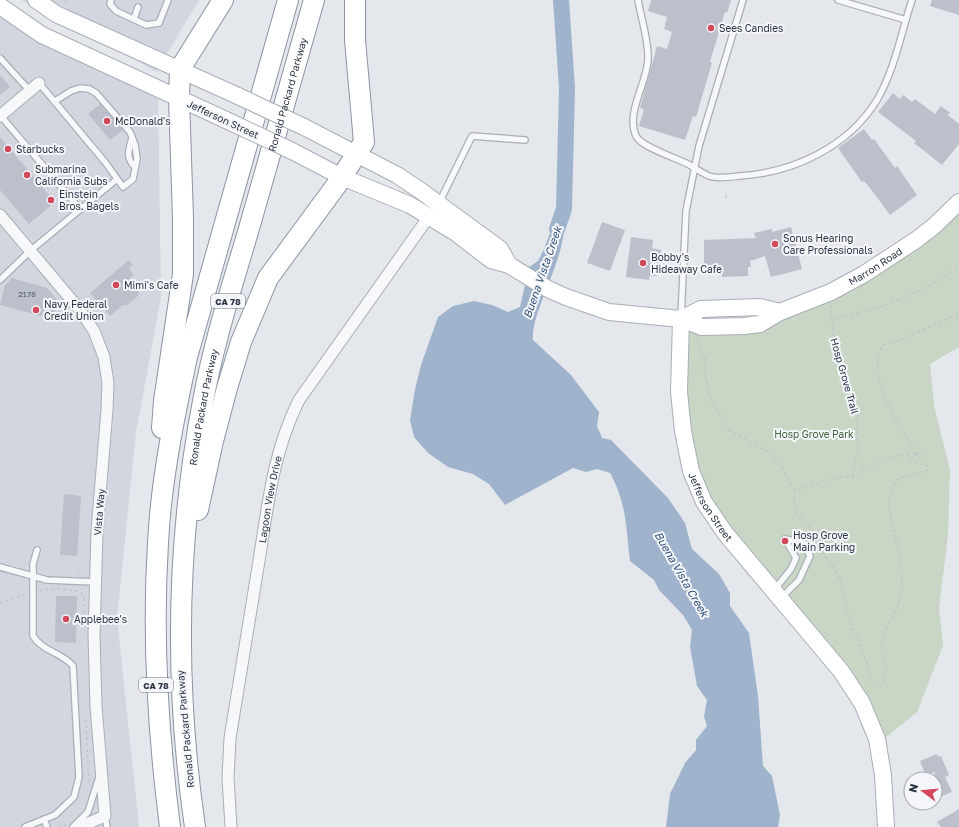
<svg xmlns="http://www.w3.org/2000/svg" width="959" height="827" font-family="'Golos Text',sans-serif">
	<style>
		.built { fill: #d2d6de }
		.green { fill: #c9d6c5 }
		.water { fill: #9fb4cc }
		.lines { fill: none; stroke-linecap: round; stroke-linejoin: round }
		.river { stroke: #9fb4cc; stroke-width: 16 }
		.building { fill: #bbc0ca }
		.service-casing { stroke: #a9aeb7; stroke-width: 8 }
		.minor-casing { stroke: #a9aeb7; stroke-width: 13 }
		.secondary-casing { stroke: #a9aeb7; stroke-width: 18 }
		.motorway-casing { stroke: #8b94a3; stroke-width: 22 }
		.path { stroke: #c2c5cb; stroke-width: 1.5; stroke-dasharray: 3 3; stroke-linecap: butt }
		.service { stroke: #f7f8fa; stroke-width: 5.5 }
		.minor { stroke: #f7f8fa; stroke-width: 11 }
		.secondary { stroke: #fff; stroke-width: 16 }
		.motorway { stroke: #fff; stroke-width: 20 }
		.secondary-bridge-casing { stroke: #a9aeb7; stroke-width: 18; stroke-linecap: butt }
		.secondary-bridge { stroke: #fff; stroke-width: 16 }
		.poi-dot { fill: #d1495b; stroke: #f4f6f9; stroke-width: 1.5 }
		.labels { text-anchor: middle; dominant-baseline: central; stroke-width: 4; stroke-linejoin: round; paint-order: stroke }
		.number-label { font-size: 8px; fill: #4f5766 }
		.shield { fill: #f4f6f9; stroke: #676e7b; stroke-width: 1 }
		.shield-label { font-size: 9px; font-weight: bold; fill: #2b3445 }
		.poi-label { font-size: 10px; fill: #2b3445; stroke: #f4f6f9; text-anchor: start }
		.street-label { font-size: 10px; fill: #2b3445; stroke: #f4f6f9 }
		.park-label { font-size: 10px; fill: #3f6138; stroke: #f4f6f9 }
		.water-label { font-size: 11px; font-style: italic; fill: #34527a; stroke: #f4f6f9 }
	</style>
	<rect width="100%" height="100%" fill="#e4e7ec"/>
	<path class="built" d="M22,0h177l-43,72 -22,-13 -83,-39z
		M0,9l158,84 3,204 -25,135 -19,186 22,209h-139z"/>
	<path class="green" d="M959,208v139l-29,17 4,42 16,64 -2,65 -9,73 4,38 -26,66 -33,27 -157,-212 -22,-36 -19,-68v-98l76,-5 69,-23z"/>
	<path class="water" d="M564,209c4,31 -10,60 -21,89 -5,14 -11,28 -10,42l38,35 28,37 -2,14 5,12 9,2 57,58 17,25 7,26 27,25 11,19v13l19,27 9,63 5,70 9,10 8,39 -2,12h-112l4,-33 15,-31 11,-13v-10l11,-14 -3,-9 3,-17 -10,-14 -7,-39 2,-17 -9,-15 -24,-25 -5,-10 -24,-19c-4,-33 -3,-57 -20,-88l-13,-4 -11,3 -13,-4 -68,37 -16,-21 -16,-10 -25,-7 -20,-14 -14,-16 -4,-17 5,-31 6,-24 17,-48 15,-11 21,-5 18,4 16,7 12,-5 9,-40 9,-6 6,-12 14,-37z"/>
	<g class="lines">
		<path class="river" d="M557,229l7,-20 3,-121 -6,-88"/>
	</g>
	<path class="building" d="M651,0h80l-4,13 -2,-1 -15,50 2,1 -16,54 -3,-1 -8,24 -46,-14 5,-17 -4,-1 17,-62 10,3 5,-17 -8,-3 3,-12 -19,-6z
		M932,0h27v15l-29,-9z
		M0,75l10,12 -10,8z
		M893,93l7,6 3,-4 9,7 3,-3 20,15 6,-8 9,7 -2,2 11,9v20l-17,21 -28,-22 2,-2 -38,-29z
		M100,104l23,26 -13,10 -22,-26z
		M864,129l8,11 2,-1 21,29 2,-2 20,29 -27,20 -20,-27 -6,-7 -2,1 -24,-34z
		M0,137l55,65 -26,22 -29,-34z
		M602,222l23,8 -15,41 -23,-8z
		M791,227l11,42 -31,8 -6,-21 -15,5 1,6h-3v9l-26,1v-5h-18v-32l52,-2 -2,-5 18,-4v3z
		M631,237l22,3 -1,8 9,2 -4,26 -7,-1 -1,5 -23,-3z
		M129,260l4,5 -4,4 5,6 -5,4 10,13 -1,4 -11,9h-4l-13,11 -20,-23z
		M12,278l35,10 10,12 -5,19 -52,-14 5,-20z
		M64,494l17,2 -4,60 -17,-1z
		M56,596h21l-1,47 -21,-1z
		M937,754l1,3 3,-1 8,19 -4,2 7,15 -15,6 -2,-5v-21l-9,4 -6,-15z
		M959,809v18h-18l-4,-5z"/>
	<g class="lines">
		<defs>
			<path id="service" d="M111,0l-1,4 6,7 30,14 13,-2 9,-23
				M638,0c3,18 10,38 10,57 1,23 -23,55 -12,79 5,11 40,22 52,28 7,4 14,9 21,12 9,3 21,1 30,0 54,-3 109,-29 138,-76 18,-31 24,-67 35,-100
				M838,0l68,20
				M134,19l4,-12
				M0,58l30,33
				M39,83l66,79 18,25 10,-8 4,-20 -2,-14 -5,-13 -34,-39 -7,-4 -9,-1 -9,3 -16,10
				M0,115l80,94
				M132,138c-3,12 -7,19 3,29
				M439,203l33,-67 53,4
				M0,280l30,-29 87,-72
				M681,317l5,-106 13,-65 44,-146
				M0,567l47,13 48,2
				M775,589l16,-20 5,-11 -11,-19
				M781,598l18,-18 11,-24 -6,-13 -19,-4
				M105,816l2,11
				M44,819l3,8
				M25,827l30,-12 19,-18 5,-20 -6,-111c-10,-13 -31,-15 -40,-30v-72l4,-14
				M73,827l15,-15 11,-35"/>
			<g id="minor">
				<path d="M0,116l39,-33"/>
				<path d="M0,215l80,95 14,21 10,26 4,26 -1,27 -10,121 -3,105 2,70 9,110 -26,11"/>
				<path id="s1" d="M231,827l-3,-49 2,-40c10,-59 19,-118 29,-177 9,-57 14,-109 40,-161l131,-185"/>
			</g>
			<g id="secondary">
				<path d="M36,0l20,14 182,82"/>
				<path d="M0,6l42,29 184,85"/>
				<path d="M304,127l93,48 24,16 79,58 9,16"/>
				<path id="s2" d="M292,151l50,26 68,28 46,28 35,27 18,5 39,24 18,8 43,15 72,7 21,8 42,-1 16,-2 20,-12 51,-20 33,-18 52,-34 18,-14 25,-24"/>
				<path id="s3" d="M681,319l-2,73 4,39 8,40 13,31 21,31 116,138 21,32 15,36 6,36 3,52"/>
				<path d="M681,319l20,-10 59,-2 20,5"/>
			</g>
			<g id="motorway">
				<path d="M162,428l2,-27 19,-127v-56l-4,-120 1,-29 43,-69"/>
				<path d="M198,510l15,-69 14,-53 14,-46 27,-64 70,-95 26,-41 -9,-102v-40"/>
				<path d="M170,827c-12,-94 -18,-189 -12,-284 3,-62 16,-125 29,-186l101,-357"/>
				<path id="s4" d="M195,827c-21,-144 -19,-284 8,-426 11,-60 30,-118 47,-176 22,-75 43,-150 64,-225"/>
			</g>
		</defs>
		<use href="#service" class="service-casing"/>
		<use href="#minor" class="minor-casing"/>
		<use href="#secondary" class="secondary-casing"/>
		<use href="#motorway" class="motorway-casing"/>
		<path class="path" d="M65,2l2,-1
			M726,195l1,6
			M831,305l1,14
			M697,341l8,18 -1,10 6,28 18,33 39,21 11,10 17,29
			M917,454l-9,8 18,3 2,5 -30,9 -5,7 -5,17 13,61 1,24 -4,19 -14,26 -2,13 4,25 -2,11 -4,4h-4l-4,-5 -12,-38 -10,-20 -10,-45 -11,-18 -5,-4 -5,-16 -7,-10 -16,-17 -2,-11 1,-12 45,-13 13,-1 33,-18 25,-4h15
			M917,454c-16,-28 -54,-77 -34,-109l14,-4 62,-27
			M853,476l5,-29 -2,-38 -21,-61 -3,-29c43,-9 92,-24 127,-53
			M78,572v-2
			M40,591l3,-2c8,0 37,-1 40,6 3,7 0,19 0,26
			M0,603l22,-8 4,1
			M86,719l3,64
			M58,827l8,-2"/>
		<use href="#service" class="service"/>
		<use href="#minor" class="minor"/>
		<use href="#secondary" class="secondary"/>
		<use href="#motorway" class="motorway"/>
		<defs>
			<path id="secondary-bridge" d="M238,96l66,31
				M226,120l66,31"/>
		</defs>
		<use href="#secondary-bridge" class="secondary-bridge-casing"/>
		<use href="#secondary-bridge" class="secondary-bridge"/>
	</g>
	<g class="poi-dot">
		<circle cx="711" cy="28" r="4"/>
		<circle cx="107" cy="121" r="4"/>
		<circle cx="8" cy="149" r="4"/>
		<circle cx="27" cy="175" r="4"/>
		<circle cx="51" cy="200" r="4"/>
		<circle cx="775" cy="244" r="4"/>
		<circle cx="643" cy="263" r="4"/>
		<circle cx="116" cy="285" r="4"/>
		<circle cx="36" cy="310" r="4"/>
		<circle cx="785" cy="541" r="4"/>
		<circle cx="66" cy="619" r="4"/>
	</g>
	<g class="labels">
		<g class="number-label">
			<text x="27" y="294">2178</text>
		</g>
		<g class="shield">
			<rect x="211" y="294" width="34" height="14" rx="3"/>
			<rect x="139" y="678" width="34" height="14" rx="3"/>
		</g>
		<g class="shield-label">
			<text x="228" y="301">CA 78</text>
			<text x="156" y="685">CA 78</text>
		</g>
		<g class="poi-label">
			<text x="719" y="28">Sees Candies</text>
			<text x="115" y="121">McDonald's</text>
			<text x="16" y="149">Starbucks</text>
			<text x="35" y="169">Submarina<tspan x="35" dy="12">California Subs</tspan></text>
			<text x="59" y="194">Einstein<tspan x="59" dy="12">Bros. Bagels</tspan></text>
			<text x="783" y="238">Sonus Hearing<tspan x="783" dy="12">Care Professionals</tspan></text>
			<text x="651" y="257">Bobby's<tspan x="651" dy="12">Hideaway Cafe</tspan></text>
			<text x="124" y="285">Mimi's Cafe</text>
			<text x="44" y="304">Navy Federal<tspan x="44" dy="12">Credit Union</tspan></text>
			<text x="793" y="535">Hosp Grove<tspan x="793" dy="12">Main Parking</tspan></text>
			<text x="74" y="619">Applebee's</text>
		</g>
		<g class="street-label">
			<text stroke="none"><textPath href="#s4" startOffset="746">Ronald Packard Parkway</textPath></text>
			<text transform="translate(223 119) rotate(25)">Jefferson Street</text>
			<text stroke="none"><textPath href="#s2" startOffset="640">Marron Road</textPath></text>
			<text transform="translate(845 376) rotate(74)">Hosp Grove Trail</text>
			<text stroke="none"><textPath href="#s4" startOffset="422">Ronald Packard Parkway</textPath></text>
			<text stroke="none"><textPath href="#s1" startOffset="331">Lagoon View Drive</textPath></text>
			<text stroke="none"><textPath href="#s3" startOffset="194">Jefferson Street</textPath></text>
			<text transform="translate(99 512) rotate(-85)">Vista Way</text>
			<text transform="translate(185 729) rotate(-95)">Ronald Packard Parkway</text>
		</g>
		<g class="park-label">
			<text x="814" y="434">Hosp Grove Park</text>
		</g>
		<g class="water-label">
			<text transform="translate(542 272) rotate(-71)">Buena Vista Creek</text>
			<text transform="translate(682 574) rotate(60)">Buena Vista Creek</text>
		</g>
	</g>
	<g transform="translate(923 791) rotate(286)"><circle r="19" fill="#f4f6f9" stroke="#a4a8b1"/>
	<path d="M0-3L7 15L0 10L-7 15Z" fill="#d1495b"/>
	<text y="-6" font-size="11" font-weight="bold" text-anchor="middle" fill="#2b3445">N</text>
	</g>
</svg>
